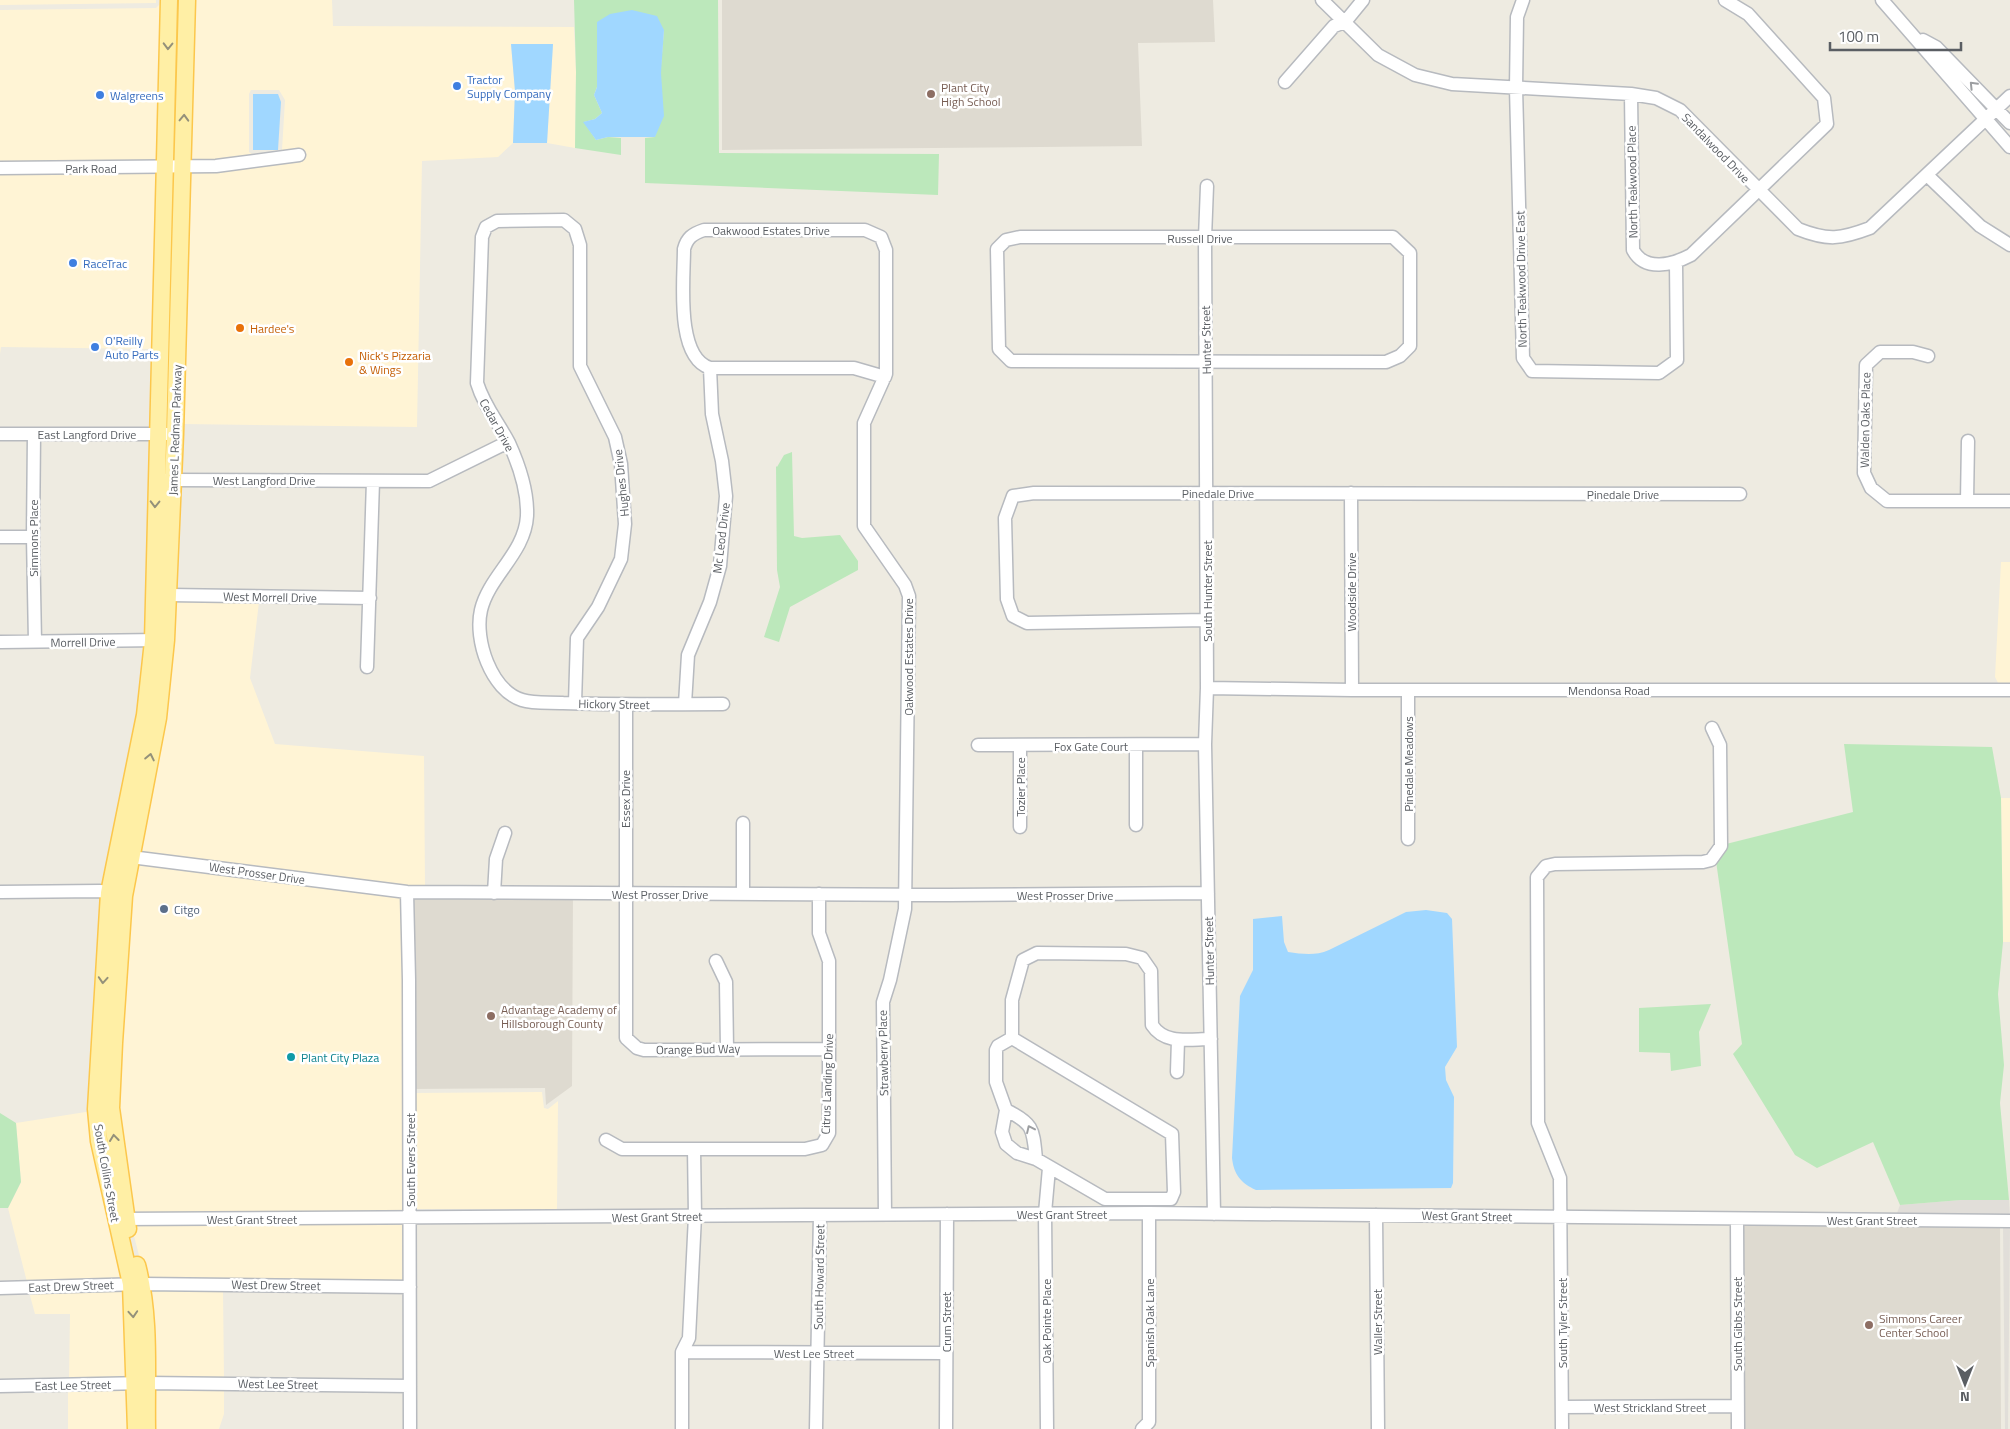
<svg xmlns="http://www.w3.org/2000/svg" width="2010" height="1429" font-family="'Titillium Web',sans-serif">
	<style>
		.commercial { fill: #fff4d5; fill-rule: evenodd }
		.industrial { fill: #e1ded9 }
		.education { fill: #dedad0 }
		.green { fill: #bce8bb }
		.water { fill: #a0d7ff }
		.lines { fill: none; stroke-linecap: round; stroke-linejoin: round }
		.minor-casing { stroke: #b7babf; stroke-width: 15 }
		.major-casing { stroke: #fcc74c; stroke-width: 19 }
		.minor { stroke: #fff; stroke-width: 12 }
		.major { stroke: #ffefa5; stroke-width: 16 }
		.oneway { stroke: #94917a }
		.oneway2 { stroke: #9c9ea1 }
		.shop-dot { fill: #3f7fe0; stroke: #fff; stroke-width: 2 }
		.education-dot { fill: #8d6e63; stroke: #fff; stroke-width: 2 }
		.food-dot { fill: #e8710a; stroke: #fff; stroke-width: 2 }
		.service-dot { fill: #5c6f8a; stroke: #fff; stroke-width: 2 }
		.culture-dot { fill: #0f9aa8; stroke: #fff; stroke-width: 2 }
		.labels { text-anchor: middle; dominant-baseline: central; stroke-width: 5; stroke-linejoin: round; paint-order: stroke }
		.shop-label { font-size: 12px; fill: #366cbe; stroke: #fff; text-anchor: start }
		.education-label { font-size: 12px; fill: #785e54; stroke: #fff; text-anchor: start }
		.street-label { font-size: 12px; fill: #5a5e63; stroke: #fff }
		.food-label { font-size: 12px; fill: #c56008; stroke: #fff; text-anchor: start }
		.service-label { font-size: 12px; fill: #4e5e75; stroke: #fff; text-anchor: start }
		.culture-label { font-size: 12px; fill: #0d838f; stroke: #fff; text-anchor: start }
	</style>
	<rect width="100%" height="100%" fill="#eeebe1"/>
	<path class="commercial" d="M0,0h156v3l-156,2z
		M160,0h5l-4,163 -161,-1v-152l156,-2 4,-4z
		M191,0h141l1,26 241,1 2,45 -1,76 -28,-5 6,-99h-42l4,47 -2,52 -15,14 -76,4 -5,266 -234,-3zM251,90h28l6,10 -3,50 -3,4 -26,1 -4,-3v-58z
		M0,173h161l-6,176 -154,-2 -1,7z
		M2001,562h9v123h-11l-4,-8z
		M173,601l86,1 -9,76 25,66 149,12 1,131h-18l-271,-35z
		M2001,798h9v144h-7z
		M134,862l268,35 3,317h-276l-13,-107z
		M542,1092l2,16 4,1 10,-8 -1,108h-143v-116z
		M92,1111l33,168 -98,3 -19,-74 13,-26 -5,-59z
		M131,1224h274l1,58 -261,-3z
		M147,1289l76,1 1,89 -73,-1z
		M126,1290l4,89 -61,1 1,-66h-35l-6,-22z
		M151,1388l73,1v25l-5,15h-68z
		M130,1389l1,40h-63v-39z"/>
	<path class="industrial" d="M1961,1200h48l1,16h-114l4,-11z
		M2003,1226h7l-2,203h-3z"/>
	<path class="education" d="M722,0h491l2,42 -77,1 4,103 -420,4z
		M407,892l166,1 -1,193 -26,19 -1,-17 -135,1z
		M1737,1220l263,1 1,208h-263z"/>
	<path class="green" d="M574,0h144l1,153 220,1 -1,41 -293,-12v-45l10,-1 9,-107 -67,-8v65l-3,8 8,18 -7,6 -11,3 12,18 12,-3 13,1v17l-46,-7 1,-76z
		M792,452l2,84 8,2 38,-3 18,26v9l-68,37 -11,35 -15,-5 16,-50 -3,-17 -1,-104 1,1 7,-12z
		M1844,744l148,3 9,51 2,144 -5,52 6,71 -4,38 9,97h-48l-61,5 -27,-63 -56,26 -22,-13 -62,-101 9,-10 -28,-197 139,-35z
		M1711,1004l-12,28 2,34 -30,5 -1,-18 -31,-1v-44z
		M0,1113l16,10 5,59 -13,26h-8z"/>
	<path class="water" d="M632,10l25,6 7,14 -3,43 3,43 -9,21h-47l-12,3 -13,-18 12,-3 7,-6 -8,-18 3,-8v-65l13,-8z
		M511,44h42l-6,99h-34l2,-52z
		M253,94h25l3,8 -3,48h-25z
		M1426,910l21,3 5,6 5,128 -12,20 1,13 8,17 -1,86 -2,5 -195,2c-15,-7 -22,-15 -24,-32l8,-162 13,-26v-51l29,-3 2,26 4,10c15,2 27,4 41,-2l77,-38z"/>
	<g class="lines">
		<defs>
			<path id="minor" d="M1322,0l56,55 37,20 37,9 179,10 25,4 24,12 118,119c30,12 43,10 72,-1l140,-132
				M1523,0l-6,17 -1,71 7,270 9,13 127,2 18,-13 -1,-97
				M1882,0l128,147
				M1345,22l18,-22
				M1923,40l13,7 74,76
				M1285,82l49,-56 11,-4
				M1631,94l2,156c12,22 39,15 58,5l136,-131 -3,-26 -76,-84 -23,-14
				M0,168l216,-2 83,-11
				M1927,175l53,51 30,19
				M1207,186l-2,52 2,450 -2,56 9,470
				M1020,237h373l17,16v93l-10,10 -14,6 -375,-1 -12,-12 -2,-100 9,-9z
				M1928,356l-15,-4h-33l-14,13 -2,108 7,15 16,13h123
				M885,377l-31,-9h-144c-35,-11 -26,-89 -26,-119 3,-11 8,-15 20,-19h161l16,7 5,13v124l-22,49v103l41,59 4,11 -4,313 -15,71 -7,22 2,213
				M0,434h167
				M34,434l-1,103 2,105
				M165,480l264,1 79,-39
				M1351,493l1,197
				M1967,501l1,-60
				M0,537h33
				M169,595l201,3
				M1207,620l-180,3 -14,-7 -6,-17 -2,-81 8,-22 21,-3 706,1
				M0,642l160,-2
				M367,667l6,-186
				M1207,688l145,2h658
				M1408,690v149
				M575,703l2,-65 21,-31 23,-48 4,-35 -4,-60 -6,-27 -35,-71v-121l-5,-16 -11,-9 -67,1 -11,6 -4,10 -5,146c7,23 21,39 32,60 10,22 19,48 18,73 -2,37 -38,60 -46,94 -7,30 10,80 41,90 12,4 29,2 41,3 53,2 106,1 160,1
				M685,704l3,-49 22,-53 10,-36 6,-70 -4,-35 -10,-47 -2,-46
				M626,705v333l11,10 7,2 185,-1
				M978,745l227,-1
				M1136,746v79
				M743,823v71
				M1020,827v-81
				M123,856l284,36 542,3 259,-2
				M0,892l100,-1 16,3
				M407,892l2,88 1,449
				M494,893l2,-34 9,-26
				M716,961l10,21 1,67
				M1012,1038l160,96 2,58 -3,7h-66l-69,-40 -19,-6 -11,-9 -4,-12 4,-22 -10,-28v-32l2,-4 14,-8v-38l11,-40 14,-7 89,1 16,4 9,13 1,54c13,20 37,14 59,14
				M1177,1072l1,-32
				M1006,1110c28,14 27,19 30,49
				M606,1140l16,9h183l17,-4 7,-12v-172l-10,-28v-39
				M1376,1215l2,214
				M118,1219l1031,-6 861,8
				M1737,1220l1,209
				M0,1288l142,-4 268,3
				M682,1352l264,1
				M0,1386l146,-3 264,3
				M1562,1407l176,-1
				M682,1429v-77l7,-14 6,-122 -1,-67
				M816,1429l4,-214
				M946,1429l1,-215
				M1047,1429l-2,-216 4,-45
				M1142,1429l7,-7v-209
				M1562,1429l-2,-251 -22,-55 -1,-246 9,-11 9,-2 148,-2 8,-2 10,-14 -1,-101 -8,-17"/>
			<path id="major" d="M128,1229l-17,-121 3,-65 10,-147 34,-178 8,-78 9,-206 12,-434
				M137,1265c14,53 9,110 10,164
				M136,1429l-5,-145 -32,-143 -3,-32 13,-216 36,-178 8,-74 16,-641"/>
		</defs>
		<use href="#minor" class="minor-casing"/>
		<use href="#major" class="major-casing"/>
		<use href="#minor" class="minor"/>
		<use href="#major" class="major"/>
	</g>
	<defs><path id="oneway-chevron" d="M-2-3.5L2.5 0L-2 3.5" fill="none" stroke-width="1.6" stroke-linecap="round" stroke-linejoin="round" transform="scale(1.25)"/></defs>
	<g class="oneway">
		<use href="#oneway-chevron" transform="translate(168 46) rotate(91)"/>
		<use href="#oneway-chevron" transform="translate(184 118) rotate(-88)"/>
		<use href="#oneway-chevron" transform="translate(155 504) rotate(91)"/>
		<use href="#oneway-chevron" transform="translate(150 757) rotate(-78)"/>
		<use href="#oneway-chevron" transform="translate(103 980) rotate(94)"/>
		<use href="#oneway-chevron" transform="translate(114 1138) rotate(-97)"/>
		<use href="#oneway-chevron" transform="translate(133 1314) rotate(86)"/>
	</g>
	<g class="oneway2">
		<use href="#oneway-chevron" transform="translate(1973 85) rotate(-134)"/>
		<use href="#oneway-chevron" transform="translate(1030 1129) rotate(-115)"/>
	</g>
	<g class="shop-dot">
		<circle cx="457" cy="86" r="5"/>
		<circle cx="100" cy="95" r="5"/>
		<circle cx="73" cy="263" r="5"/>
		<circle cx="95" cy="347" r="5"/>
	</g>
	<g class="education-dot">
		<circle cx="931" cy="94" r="5"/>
		<circle cx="491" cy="1016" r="5"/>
		<circle cx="1869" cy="1325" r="5"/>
	</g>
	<g class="food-dot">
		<circle cx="240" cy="328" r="5"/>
		<circle cx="349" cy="362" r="5"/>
	</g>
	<circle class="service-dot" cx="164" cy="909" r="5"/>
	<circle class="culture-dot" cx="291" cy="1057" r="5"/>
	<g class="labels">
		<g class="shop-label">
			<text x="467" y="79">Tractor<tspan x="467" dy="14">Supply Company</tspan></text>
			<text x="110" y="95">Walgreens</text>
			<text x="83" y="263">RaceTrac</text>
			<text x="105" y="340">O'Reilly<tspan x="105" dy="14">Auto Parts</tspan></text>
		</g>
		<g class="education-label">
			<text x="941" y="87">Plant City<tspan x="941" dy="14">High School</tspan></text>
			<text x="501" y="1009">Advantage Academy of<tspan x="501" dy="14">Hillsborough County</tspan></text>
			<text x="1879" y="1318">Simmons Career<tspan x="1879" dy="14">Center School</tspan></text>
		</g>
		<g class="street-label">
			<text transform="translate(1716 148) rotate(46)">Sandalwood Drive</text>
			<text x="91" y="168">Park Road</text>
			<text transform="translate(1632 182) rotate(-91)">North Teakwood Place</text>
			<text x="771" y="230">Oakwood Estates Drive</text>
			<text x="1200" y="238">Russell Drive</text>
			<text transform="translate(1521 279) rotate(-91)">North Teakwood Drive East</text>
			<text transform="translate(1206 340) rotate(-91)">Hunter Street</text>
			<text transform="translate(1865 420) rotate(-89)">Walden Oaks Place</text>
			<text transform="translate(497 425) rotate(61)">Cedar Drive</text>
			<text transform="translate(175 430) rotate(-88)">James L Redman Parkway</text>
			<text x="87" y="434">East Langford Drive</text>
			<text x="264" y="480">West Langford Drive</text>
			<text transform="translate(621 483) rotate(-96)">Hughes Drive</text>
			<text x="1218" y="493">Pinedale Drive</text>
			<text x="1623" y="494">Pinedale Drive</text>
			<text transform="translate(33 538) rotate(-90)">Simmons Place</text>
			<text transform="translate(721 538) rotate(-83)">Mc Leod Drive</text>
			<text transform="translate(1207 591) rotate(-90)">South Hunter Street</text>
			<text transform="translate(1351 592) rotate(-90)">Woodside Drive</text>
			<text transform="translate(270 597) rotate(1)">West Morrell Drive</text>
			<text transform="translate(83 642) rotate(-1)">Morrell Drive</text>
			<text transform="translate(908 657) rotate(-90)">Oakwood Estates Drive</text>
			<text x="1609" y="690">Mendonsa Road</text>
			<text transform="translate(614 704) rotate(1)">Hickory Street</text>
			<text x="1091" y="746">Fox Gate Court</text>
			<text transform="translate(1408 764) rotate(-90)">Pinedale Meadows</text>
			<text transform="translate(1020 787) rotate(-90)">Tozier Place</text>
			<text transform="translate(625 799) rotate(-90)">Essex Drive</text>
			<text transform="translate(257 873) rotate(8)">West Prosser Drive</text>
			<text x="660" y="894">West Prosser Drive</text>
			<text x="1065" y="895">West Prosser Drive</text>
			<text transform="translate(1209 951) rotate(-91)">Hunter Street</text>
			<text transform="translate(698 1049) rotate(-1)">Orange Bud Way</text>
			<text transform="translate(883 1053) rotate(-91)">Strawberry Place</text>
			<text transform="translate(827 1084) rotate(-88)">Citrus Landing Drive</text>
			<text transform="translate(410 1160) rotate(-90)">South Evers Street</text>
			<text transform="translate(107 1173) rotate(80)">South Collins Street</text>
			<text x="1062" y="1214">West Grant Street</text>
			<text transform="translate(1467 1216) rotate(1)">West Grant Street</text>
			<text transform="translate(657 1217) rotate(-1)">West Grant Street</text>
			<text x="252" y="1219">West Grant Street</text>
			<text x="1872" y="1220">West Grant Street</text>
			<text transform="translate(819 1277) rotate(-89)">South Howard Street</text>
			<text transform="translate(276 1285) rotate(1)">West Drew Street</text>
			<text transform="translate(71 1286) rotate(-2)">East Drew Street</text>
			<text transform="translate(1046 1321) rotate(-90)">Oak Pointe Place</text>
			<text transform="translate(946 1322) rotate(-90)">Crum Street</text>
			<text transform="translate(1377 1322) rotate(-90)">Waller Street</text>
			<text transform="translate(1149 1323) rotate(-90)">Spanish Oak Lane</text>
			<text transform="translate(1562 1323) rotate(-90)">South Tyler Street</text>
			<text transform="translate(1737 1324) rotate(-90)">South Gibbs Street</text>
			<text x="814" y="1353">West Lee Street</text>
			<text transform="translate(278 1384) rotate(1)">West Lee Street</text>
			<text transform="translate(73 1385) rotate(-1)">East Lee Street</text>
			<text x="1650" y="1407">West Strickland Street</text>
		</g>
		<g class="food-label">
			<text x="250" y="328">Hardee's</text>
			<text x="359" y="355">Nick's Pizzaria<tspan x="359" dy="14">&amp; Wings</tspan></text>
		</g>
		<g class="service-label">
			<text x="174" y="909">Citgo</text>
		</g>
		<g class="culture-label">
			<text x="301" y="1057">Plant City Plaza</text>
		</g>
	</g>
	<g transform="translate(1965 1384) rotate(180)" stroke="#ffffff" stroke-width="4" paint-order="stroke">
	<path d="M0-4L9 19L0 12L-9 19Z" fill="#5a5e63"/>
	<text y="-8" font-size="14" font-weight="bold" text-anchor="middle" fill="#5a5e63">N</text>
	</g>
	<path d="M1830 42v8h131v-8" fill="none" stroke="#5a5e63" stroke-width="2.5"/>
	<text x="1838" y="42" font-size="15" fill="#5a5e63" stroke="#ffffff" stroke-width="4" paint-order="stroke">100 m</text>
</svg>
